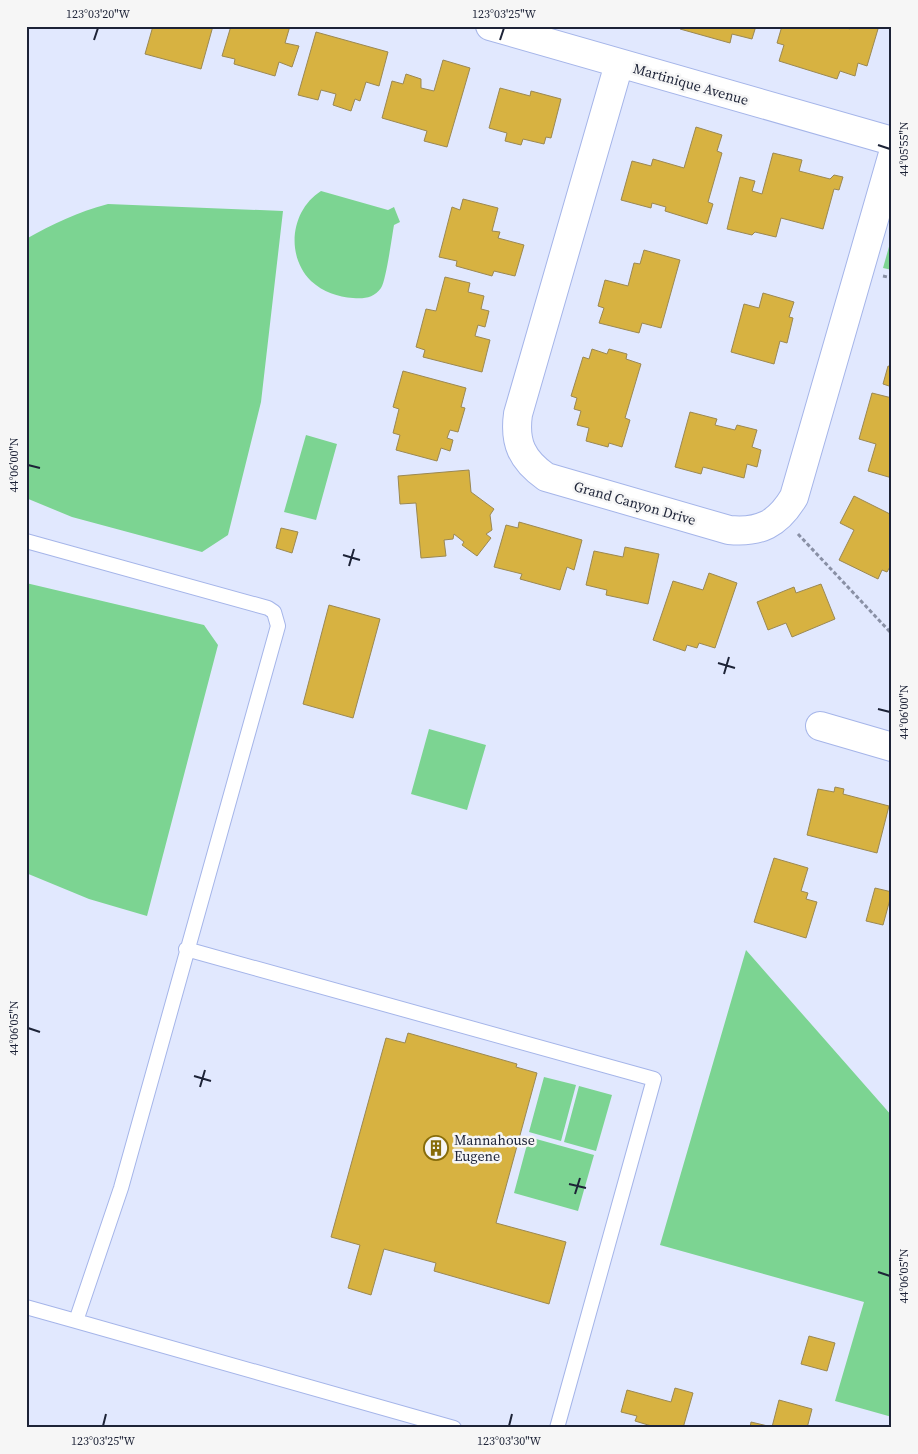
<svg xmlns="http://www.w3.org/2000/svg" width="918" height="1454" font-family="'Source Serif 4',serif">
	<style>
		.green { fill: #7cd492 }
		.building { fill: #d7b241; stroke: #9b8852 }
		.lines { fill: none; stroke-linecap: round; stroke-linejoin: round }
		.lane-casing { stroke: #a5b5e9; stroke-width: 16 }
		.street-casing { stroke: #a5b5e9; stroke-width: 30 }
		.path { stroke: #8990a5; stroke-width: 3; stroke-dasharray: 4 2.5; stroke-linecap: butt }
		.lane { stroke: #fff; stroke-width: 14 }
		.street { stroke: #fff; stroke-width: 28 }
		.ticks { fill: none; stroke: #1d2337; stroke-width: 2 }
		.labels { text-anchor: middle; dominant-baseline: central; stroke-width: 5; stroke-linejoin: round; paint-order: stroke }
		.street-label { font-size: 14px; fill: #1d2337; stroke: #f6f6f6 }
		.poi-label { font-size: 14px; fill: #1d2337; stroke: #f6f6f6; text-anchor: start }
		.neatline { fill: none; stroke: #1d2337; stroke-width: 2 }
		.ticks-label { font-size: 12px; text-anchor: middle; fill: #1d2337 }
	</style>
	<rect width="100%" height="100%" fill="#e1e8fe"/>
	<path class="green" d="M321,191l67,19 6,-3 6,15 -6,3c-2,11 -8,56 -13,63 -7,10 -17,11 -28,10 -15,-1 -30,-6 -42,-17 -26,-26 -20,-71 10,-90z
		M108,204l175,7 -22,191 -33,133 -26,17 -130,-35 -46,-19v-259c27,-15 51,-27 82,-35z
		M892,236v34l-9,-2z
		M306,435l31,9 -21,76 -32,-8z
		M26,583l178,42 14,20 -71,271 -58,-17 -63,-26z
		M429,729l57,16 -19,65 -56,-16z
		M746,950l146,166v301l-57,-16 29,-99 -204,-57z
		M544,1077l32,8 -15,56 -32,-9z
		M579,1086l33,9 -16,56 -32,-9z
		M529,1137l65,18 -16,56 -64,-18z"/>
	<path class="building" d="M153,26h60l-12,43 -56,-15z
		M231,26h41l7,2 1,-2h10l-5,17 14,3 -7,21 -13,-5 -4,14 -41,-12 1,-5 -13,-3z
		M680,26h76l-4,13 -20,-5 -2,9 -50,-14z
		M782,26h58l10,3 1,-3h19l8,3 -11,37 -9,-3 -3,13 -15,-5 -3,8 -58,-18 5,-16 -7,-2z
		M316,32l72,20 -9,34 -13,-4 -6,19 -5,-2 -4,12 -18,-6 3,-11 -15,-4 -3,10 -20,-5z
		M443,60l27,8 -23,79 -23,-6 3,-10 -45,-13 10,-37 11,3 3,-10 15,5v9l13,3z
		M500,88l30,8 1,-5 30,8 -10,39 -5,-1 -2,7 -21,-5 -2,6 -16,-4 2,-8 -18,-5z
		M696,127l26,8 -5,16 5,2 -14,49 5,2 -6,20 -42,-13 1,-4 -14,-4 -1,5 -30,-8 11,-39 19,5 2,-7 31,9z
		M773,153l29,7 -3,11 31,8 4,-4 9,2 -4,13 -5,-1 -11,40 -42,-11 -5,19 -21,-5 -3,3 -25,-6 13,-52 15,4 -3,10 10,3z
		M463,199l35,9 -6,23 8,1 -2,6 26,7 -9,31 -21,-5 -2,5 -36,-10 1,-5 -18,-4 13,-50 8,3z
		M644,250l36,10 -19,68 -19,-5 -3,10 -40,-10 5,-15 -6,-2 7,-26 23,6 6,-23 6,1z
		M445,277l25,6 -2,9 16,4 -3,13 8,2 -4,16 -7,-2 -3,11 15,4 -8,32 -59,-15 2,-7 -9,-3 10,-38 10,2z
		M763,293l31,9 -5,15 4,1 -6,25 -7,-2 -6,23 -43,-12 13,-48 15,4z
		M592,349l15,5 2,-5 18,5 -1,5 15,5 -16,54 5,2 -8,27 -13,-4 -1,4 -22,-6 3,-13 -12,-3 4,-14 -7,-2 3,-11 -6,-2 12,-39 6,2z
		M888,366l4,1v20l-9,-3z
		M403,371l63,17 -5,19 4,1 -7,24 -8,-2 -3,8 6,2 -3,11 -9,-3 -4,13 -41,-11 4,-15 -7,-2 6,-24 -6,-2z
		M872,393l20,5v80l-24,-7 8,-27 -17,-5z
		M690,412l27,7 -2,6 20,5 2,-5 20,5 -5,17 9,3 -4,17 -10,-3 -3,14 -41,-11 -2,7 -26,-7z
		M469,470l2,22 23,17 -4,6 2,15 -6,4 5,4 -14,18 -15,-11 2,-3 -10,-8 -1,5 -9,1 2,16 -25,2 -5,-55 -16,1 -2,-28z
		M854,496l38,19v48l-5,9 -5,-2 -4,9 -39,-19 15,-30 -14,-7z
		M519,522l63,18 -8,30 -7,-3 -7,23 -40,-11 2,-5 -28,-7 12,-42 12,3z
		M281,528l17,4 -6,21 -16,-5z
		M625,547l34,7 -11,50 -42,-9 1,-5 -21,-5 8,-34 29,6z
		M709,573l28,10 -22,65 -16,-5 -2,5 -10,-3 -2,6 -32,-11 20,-59 30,9z
		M821,584l14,35 -43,18 -6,-14 -18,7 -11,-28 37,-15 2,6z
		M329,605l51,14 -27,99 -50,-14z
		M835,787l9,2 -1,5 46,12 -12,47 -70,-18 11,-46 16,3z
		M774,858l34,10 -7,23 7,2 -2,6 11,3 -11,36 -52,-16z
		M875,888l17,4 -9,33 -17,-4z
		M408,1033l109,31 -1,3 21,6 -41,150 70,19 -17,62 -115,-33 2,-8 -52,-14 -13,46 -23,-7 12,-43 -29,-8 55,-199 19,5z
		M809,1336l26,7 -8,28 -26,-7z
		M675,1388l18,5 -10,35h-25l-23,-7 2,-5 -16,-4 6,-22 44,12z
		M779,1400l33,9 -5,19h-57l1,-6 21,5z"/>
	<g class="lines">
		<defs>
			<path id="lane" d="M26,541l242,67 6,4 4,14 -157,562 -45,133 -50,-14
				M186,949l468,130 -97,349
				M76,1321l378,107"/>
			<path id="street" d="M490,26l402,115
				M619,64l-101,350c-4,29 4,46 28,63l183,53c31,3 49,-6 65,-33l98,-340
				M820,726l72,21"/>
		</defs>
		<use href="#lane" class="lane-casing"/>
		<use href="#street" class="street-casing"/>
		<path class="path" d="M883,276l9,2
			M798,534l94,100"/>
		<use href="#lane" class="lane"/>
		<use href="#street" class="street"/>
	</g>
	<path class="ticks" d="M94,40l4,-12M500,40l4,-12M878,145l12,4M28,465l12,3M343,555l17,5M349,566l5,-17M718,663l17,5M724,674l5,-17M878,709l12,3M28,1028l12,4M194,1076l17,5M200,1087l5,-17M569,1184l17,4M575,1194l5,-16M878,1272l12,4M103,1426l3,-12M509,1426l3,-12"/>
	<defs>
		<symbol id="building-ring" viewBox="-11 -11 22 22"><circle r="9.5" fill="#f6f6f6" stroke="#876c0a" stroke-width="1.5"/><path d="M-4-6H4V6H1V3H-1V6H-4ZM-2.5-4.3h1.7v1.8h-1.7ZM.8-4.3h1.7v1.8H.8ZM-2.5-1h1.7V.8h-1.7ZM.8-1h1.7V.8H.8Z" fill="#876c0a"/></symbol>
	</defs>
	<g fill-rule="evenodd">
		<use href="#building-ring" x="422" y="1134" width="28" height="28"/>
	</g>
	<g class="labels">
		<g class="street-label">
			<text transform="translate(691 84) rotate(16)">Martinique Avenue</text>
			<text transform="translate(635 503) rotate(16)">Grand Canyon Drive</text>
		</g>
		<g class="poi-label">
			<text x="454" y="1140">Mannahouse<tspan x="454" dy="16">Eugene</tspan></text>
		</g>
	</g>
	<rect width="918" height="1454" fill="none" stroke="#f6f6f6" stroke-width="55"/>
	<rect x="28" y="28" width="862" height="1398" class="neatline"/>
	<g class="ticks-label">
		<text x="98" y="18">123°03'20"W</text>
		<text x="504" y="18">123°03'25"W</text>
		<text transform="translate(904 149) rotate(-90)" y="4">44°05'55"N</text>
		<text transform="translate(14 465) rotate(-90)" y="4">44°06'00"N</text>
		<text transform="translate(904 712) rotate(-90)" y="4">44°06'00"N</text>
		<text transform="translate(14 1028) rotate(-90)" y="4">44°06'05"N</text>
		<text transform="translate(904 1276) rotate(-90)" y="4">44°06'05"N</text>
		<text x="103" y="1445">123°03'25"W</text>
		<text x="509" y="1445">123°03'30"W</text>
	</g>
</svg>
